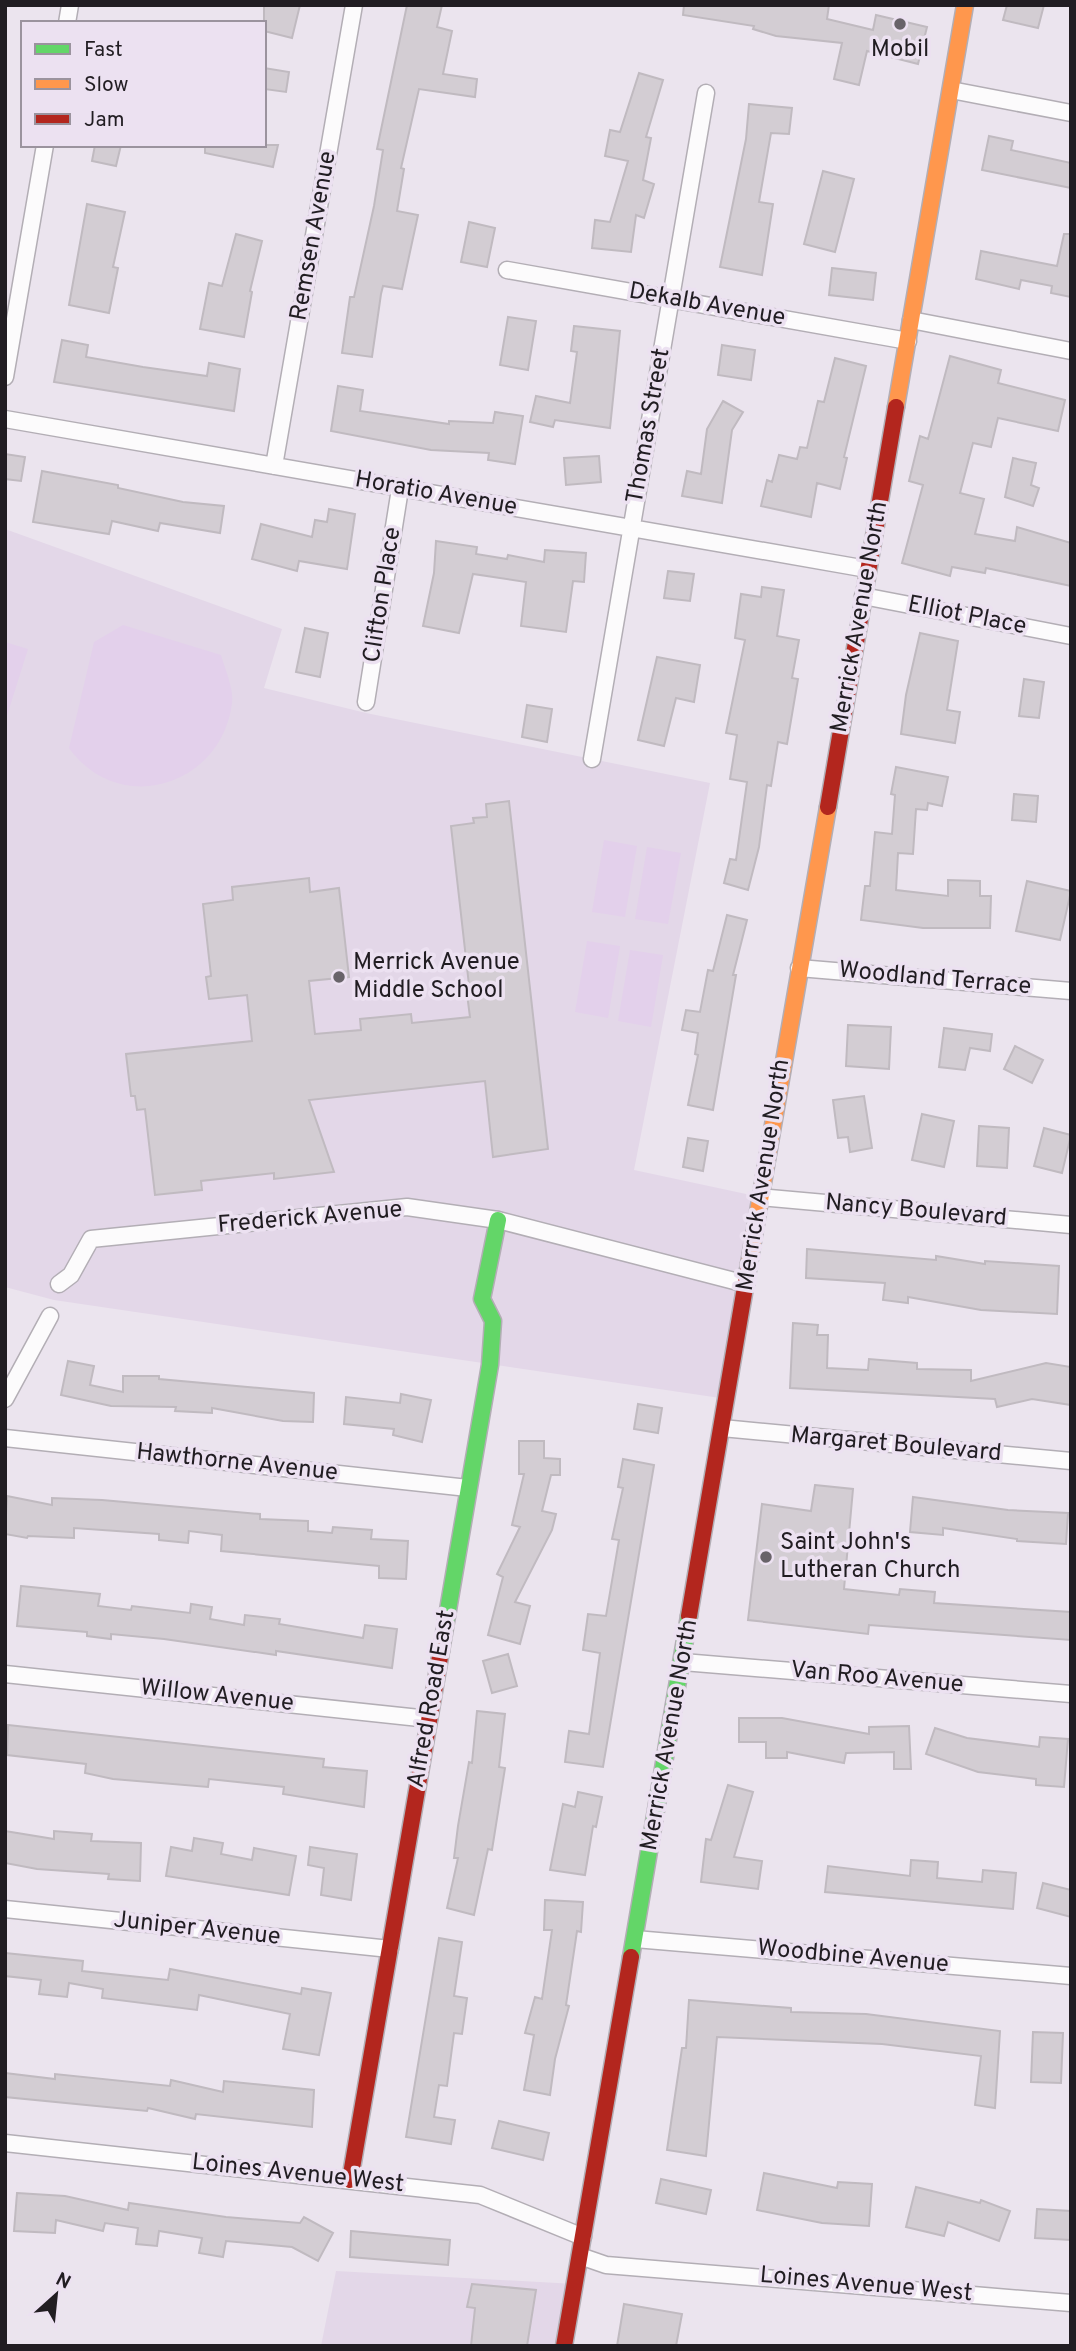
<svg xmlns="http://www.w3.org/2000/svg" width="1076" height="2351" font-family="Overpass,sans-serif">
	<style>
		.built { fill: #e3d7e8 }
		.green { fill: #e3d0eb }
		.building { fill: #d3cdd3; stroke: #c0bac0; stroke-width: 2 }
		.lines { fill: none; stroke-linecap: round; stroke-linejoin: round }
		.street-casing { stroke: #b3aeb5; stroke-width: 19 }
		.fast-casing { stroke: #b3aeb5; stroke-width: 19 }
		.slow-casing { stroke: #b3aeb5; stroke-width: 19 }
		.jam-casing { stroke: #b3aeb5; stroke-width: 19 }
		.street { stroke: #fcfbfc; stroke-width: 16 }
		.fast { stroke: #63d668; stroke-width: 16 }
		.slow { stroke: #ff974d; stroke-width: 16 }
		.jam { stroke: #b3261e; stroke-width: 16 }
		.poi-dot { fill: #686369; stroke: #ece1f1; stroke-width: 2.5 }
		.labels { text-anchor: middle; dominant-baseline: central; stroke-width: 7; stroke-linejoin: round; paint-order: stroke }
		.poi-label { font-size: 24px; fill: #211d22; stroke: #ece1f1; text-anchor: start }
		.street-label { font-size: 24px; fill: #211d22; stroke: #ece1f1 }
	</style>
	<rect width="100%" height="100%" fill="#ebe4ee"/>
	<path class="built" d="M5,529l277,100 -18,59 102,25 344,70 -76,387 126,27 -33,202 -673,-99 -49,-13z
		M336,2271l239,13 -10,62h-244z"/>
	<path class="green" d="M123,625l98,30c4,14 13,34 11,48 -10,83 -113,115 -163,45l25,-106z
		M5,642l23,7 -23,73z
		M604,840l33,6 -12,71 -33,-5z
		M647,847l34,6 -13,71 -33,-5z
		M587,941l33,5 -12,72 -33,-6z
		M630,950l33,5 -12,72 -33,-6z"/>
	<path class="building" d="M264,5h36l-8,33 -28,-7z
		M407,5h35l-5,22 15,4 -9,43 34,5 -2,18 -56,-8 -18,79 3,1 -7,42 21,4 -16,74 -19,-3 -2,8 -9,63 -30,-4 8,-56h4l20,-91 9,-56 -6,-1z
		M684,5h145l-2,14 46,11 3,-15 51,12 -9,37 -51,-13 -8,34 -25,-6 8,-36 -66,-7 -23,-7 1,-3 -71,-11z
		M1007,5h37l-6,23 -35,-8z
		M264,68l25,4 -3,20 -22,-3z
		M639,73l24,7 -17,57 5,1 -8,42 11,4 -10,34 -8,-3 -5,37 -39,-4 3,-28 15,2 18,-61 -23,-5 5,-26 10,2z
		M749,104l43,4 -3,26 -18,-1 -12,69 14,2 -11,71 -42,-8 26,-128z
		M989,136l24,5 -2,9 60,13v25l-89,-18z
		M95,145h26l-5,21 -24,-5z
		M205,145h73l-5,22 -68,-14z
		M823,171l31,8 -19,73 -31,-8z
		M87,204l38,8 -12,55 5,1 -9,45 -40,-8z
		M469,222l26,6 -8,39 -26,-5z
		M236,234l26,7 -12,50 2,1 -8,45 -44,-8 9,-46 13,3z
		M1064,234h7v63l-20,-4 1,-7 -31,-6 -2,9 -43,-10 5,-28 76,15z
		M832,268l44,5 -3,27 -44,-5z
		M508,317l28,4 -8,49 -28,-5z
		M574,326l46,5 -10,97 -55,-8 -2,7 -23,-5 6,-26 34,7 7,-51 -6,-1z
		M62,340l26,5 -2,12 57,10 64,9 2,-13 31,6 -6,42 -180,-29z
		M722,345l33,5 -4,30 -33,-5z
		M950,356l51,14 -3,13 67,17 -7,31 -60,-13 -7,29 -18,-4 -13,50 24,6 -9,35 40,7 2,-14 54,16v43l-85,-18 -1,5 -33,-6 -2,9 -48,-13 21,-78 -14,-4 11,-45 8,3z
		M835,358l31,8 -22,91 3,1 -7,31 -23,-6 -6,34 -50,-11 6,-26 5,2 7,-27 18,4 3,-12 7,1 11,-47 6,1z
		M338,386l25,4 -3,21 89,13v-3l44,2 2,-11 28,4 -8,48 -27,-4 1,-7 -58,-3 -100,-19z
		M723,401l20,11 -11,18 -10,73 -40,-7 5,-25 14,3 6,-45z
		M5,454l20,3 -4,24 -16,-2z
		M599,456l2,26 -35,3 -2,-27z
		M1013,458l23,5 -5,22 8,3 -6,18 -28,-9z
		M42,471l76,14v3l65,14 41,4 -4,27 -60,-10 -2,8 -46,-10 -3,13 -76,-12z
		M329,509l26,5 -8,55 -48,-8 -2,10 -45,-12 9,-35 51,13 3,-17 12,2z
		M436,541l41,6 -1,7 31,5 1,-4 36,7 1,-12 41,3 -2,29 -11,-1 -7,51 -45,-6 5,-44 -53,-8 -14,59 -36,-7 11,-53z
		M668,571l26,3 -4,27 -26,-3z
		M762,587l22,3 -7,46 22,4 -7,38 6,1 -11,65 -9,-2 -7,44 -4,-1 -8,62 -11,43 -24,-7 6,-24 6,1 11,-78 -17,-3 7,-44 -11,-2 19,-93 -10,-2 6,-44 20,3z
		M305,628l23,5 -8,44 -24,-5z
		M920,633l38,8 -11,69 13,2 -5,31 -54,-9 5,-39z
		M657,657l43,8 -6,37 -18,-4 -12,48 -26,-6z
		M1024,679l20,3 -5,36 -20,-2z
		M527,705l25,4 -5,33 -25,-5z
		M896,767l52,10 -6,29 -14,-3 -1,7 -11,-1 -3,45 -15,-1 -2,37 52,6v-16l32,1v15h11l-1,32h-67l-62,-8 4,-34h5l5,-54 17,2 3,-39 -4,-1z
		M1014,794l24,2 -2,26 -24,-2z
		M509,801l39,348 -55,8 -8,-76 -176,19 25,72 -60,7v-6l-73,8 1,9 -47,5 -10,-86 -8,1 -2,-14h-4l-5,-42 126,-13 -5,-46 -38,4 -3,-22 5,-1 -8,-72 30,-4 -1,-13 77,-9 1,14 29,-4 10,89 -40,4 6,53 46,-4 -1,-11 51,-5 1,9 58,-6 -3,-23h3l-19,-168 23,-3 -1,-5 14,-1 -1,-13z
		M1027,881l44,10 -11,49 -44,-9z
		M727,915l20,5 -14,55h3l-23,135 -25,-5 10,-50 -3,-1 3,-21 -16,-3 4,-20 14,2 8,-42 5,1z
		M848,1025l43,2 -2,42 -43,-3z
		M944,1028l48,6 -2,17 -20,-3 -5,22 -26,-3z
		M1015,1046l28,14 -11,23 -28,-14z
		M864,1096l8,52 -22,4 -2,-15 -10,1 -5,-38z
		M922,1114l32,7 -10,46 -32,-7z
		M979,1126l30,2 -2,40 -30,-2z
		M1044,1128l27,7 -9,38 -28,-7z
		M688,1138l20,3 -5,30 -20,-4z
		M807,1249l129,11v-4l49,8v-3l74,5 -2,48 -76,-4 -73,-13v6l-25,-3 2,-17 -79,-5z
		M793,1323l25,2 -1,10h11l-1,33 41,2 1,-11 48,4v6l54,1v11l75,-18 25,4v38l-39,-6 -35,8 -2,-8 -205,-11z
		M68,1361l26,5 -4,19 33,7v-16h36v3l155,14 -1,29 -30,-1 -71,-13v5l-37,-2 1,-4 -65,-1 -50,-11z
		M401,1394l30,6 -9,42 -29,-7 1,-6 -50,-5 2,-27 54,6z
		M638,1404l24,4 -4,25 -24,-4z
		M519,1441h25v17l16,1v16h-9l-9,36 14,3 -4,16 -37,72 15,4 -10,38 -32,-9 15,-58 -6,-3 23,-47 -8,-2 12,-51h-5z
		M623,1459l31,6 -51,302 -38,-5 4,-31 20,3 11,-81 -17,-3 5,-36 18,2 13,-76 -7,-1 11,-51 -5,-1z
		M815,1485l38,4 -9,100 55,6 1,-6 35,3 -1,11 137,9v28l-202,-15 -1,9 -120,-14 14,-116 49,7z
		M7,1496l45,9v-7l50,2 158,14v5l48,2v10l24,2 1,-6 39,3 -1,9 37,2 -2,38 -27,-1v-12l-158,-15 1,-16 -33,-4 -1,12 -29,-3v-6l-85,-6v10l-46,-2 -1,2 -22,-4z
		M913,1497l95,13 60,3 -2,31 -49,-3v-2l-74,-11v7l-33,-3z
		M21,1586l79,8 -2,12 33,4 1,-4 58,7 1,-9 21,3 -2,12 34,6 1,-10 35,4 -1,5 84,14 2,-13 32,4 -5,39 -116,-17v4l-112,-16 -53,-5v5l-24,-3v-4l-70,-6z
		M508,1654l9,32 -25,7 -9,-32z
		M477,1711l28,3 -6,53 6,1 -13,82 -4,-1 -14,66 -27,-7 11,-50h-4l4,-32 11,-64 3,1z
		M739,1718h43l87,16v-7l40,-1 2,43h-17v-17l-48,1 -2,10 -57,-11v6h-21v-16h-27z
		M8,1725l316,34 -1,8 44,4 -3,36 -81,-13 1,-7 -75,-8 -1,8 -95,-8 -28,-6 1,-9 -79,-9z
		M935,1728l32,10 72,9 1,-10 28,2 -4,48 -28,-2v-6l-58,-7 -52,-18z
		M728,1785l25,7 -19,65 28,4 -4,28 -57,-7 5,-43 5,1z
		M578,1792l24,5 -6,30 -3,-1 -8,49 -35,-5 13,-66 12,3z
		M5,1831l49,8v-8l38,3 -1,7 50,2 -1,38 -32,-2 1,-5 -72,-5 -32,-6z
		M194,1838l29,5 -2,11 31,6 2,-12 42,8 -7,39 -123,-19 5,-29 21,4z
		M310,1847l47,7 -6,46 -30,-5 3,-27 -16,-3z
		M911,1860l27,2 -1,16 45,4 1,-12 33,3 -3,36 -188,-17 3,-26 82,10z
		M1043,1883l28,7v27l-34,-9z
		M545,1900l38,2 -2,30 -4,-1 -11,74 3,1 -14,53 -5,36 -26,-5 10,-55 -9,-2 10,-36 7,2 10,-69h-8z
		M439,1938l23,4 -8,54 13,2 -5,36 -8,-1 -7,53 -8,-1 -5,32 21,3 -4,24 -45,-7z
		M5,1953l78,8 -1,10 86,9 2,-11 131,25 1,-6 29,5 -12,62 -36,-6 7,-35 -91,-19 -2,15 -95,-12 1,-9 -34,-6 -2,14 -28,-3 2,-14 -36,-4z
		M689,2000l102,8v4l75,2 134,17 -5,77 -20,-3 6,-49 -99,-12 -165,-7 -11,119 -39,-6 15,-102h4z
		M1033,2032l30,1 -2,50 -30,-1z
		M5,2073l50,6v-5l115,12 1,-6 52,12 1,-11 90,9 -2,37 -116,-13 -1,5 -47,-11 -1,3 -142,-14z
		M499,2121l50,12 -6,27 -51,-12z
		M764,2173l73,15 1,-6 34,2 -3,42 -47,-3 -65,-13z
		M661,2179l50,11 -5,24 -50,-11z
		M916,2187l64,16 1,-3 29,11 -11,30 -51,-19 -4,14 -38,-9z
		M17,2193l48,3 63,14 1,-7 97,14 74,6 4,-6 29,16 -15,28 -26,-14 -66,-6 -3,16 -24,-4 3,-15 -43,-7 -2,15 -21,-2 2,-16 -33,-5 -2,8 -47,-11 -1,13 -41,-2z
		M1037,2209l34,2v29l-36,-2z
		M351,2231l99,9 -2,25 -98,-8z
		M472,2284l64,6 -9,56h-56l4,-38 -8,-1z
		M624,2304l58,10 -6,32h-59z"/>
	<g class="lines">
		<defs>
			<path id="street" d="M67,23l3,-18
				M951,90l120,23
				M507,270l401,71
				M911,320l160,31
				M5,377l40,-232
				M5,419l862,150
				M274,466l80,-461
				M863,596l208,40
				M366,702l34,-213
				M592,759l114,-666
				M799,968l272,23
				M760,1197l311,28
				M59,1284l12,-9 20,-36 316,-32 91,13 248,64
				M5,1399l45,-83
				M722,1428l349,33
				M5,1438l463,50
				M683,1662l388,32
				M5,1674l424,45
				M5,1909l385,40
				M635,1939l436,37
				M5,2143l475,52 103,42
				M580,2256l26,9 465,38"/>
			<path id="fast" d="M441,1651l49,-286 3,-44 -11,-22 16,-79
				M631,1957l58,-341"/>
			<path id="slow" d="M896,407l69,-402
				M749,1264l79,-457"/>
			<path id="jam" d="M828,807l68,-400
				M689,1616l60,-352
				M350,2180l91,-529
				M564,2346l67,-389"/>
		</defs>
		<use href="#street" class="street-casing"/>
		<use href="#fast" class="fast-casing"/>
		<use href="#slow" class="slow-casing"/>
		<use href="#jam" class="jam-casing"/>
		<use href="#street" class="street"/>
		<use href="#fast" class="fast"/>
		<use href="#slow" class="slow"/>
		<use href="#jam" class="jam"/>
	</g>
	<g class="poi-dot">
		<circle cx="900" cy="24" r="7"/>
		<circle cx="339" cy="977" r="7"/>
		<circle cx="766" cy="1557" r="7"/>
	</g>
	<g class="labels">
		<g class="poi-label">
			<text x="900" y="50" text-anchor="middle">Mobil</text>
			<text x="353" y="963">Merrick Avenue<tspan x="353" dy="28">Middle School</tspan></text>
			<text x="780" y="1543">Saint John's<tspan x="780" dy="28">Lutheran Church</tspan></text>
		</g>
		<g class="street-label">
			<text transform="translate(314 236) rotate(-80)">Remsen Avenue</text>
			<text transform="translate(707 305) rotate(10)">Dekalb Avenue</text>
			<text transform="translate(649 426) rotate(-80)">Thomas Street</text>
			<text transform="translate(436 494) rotate(10)">Horatio Avenue</text>
			<text transform="translate(383 595) rotate(-81)">Clifton Place</text>
			<text transform="translate(967 616) rotate(11)">Elliot Place</text>
			<text transform="translate(860 617) rotate(-80)">Merrick Avenue North</text>
			<text transform="translate(935 979) rotate(5)">Woodland Terrace</text>
			<text transform="translate(764 1175) rotate(-81)">Merrick Avenue North</text>
			<text transform="translate(916 1211) rotate(5)">Nancy Boulevard</text>
			<text transform="translate(310 1218) rotate(-5)">Frederick Avenue</text>
			<text transform="translate(896 1445) rotate(5)">Margaret Boulevard</text>
			<text transform="translate(237 1463) rotate(6)">Hawthorne Avenue</text>
			<text transform="translate(877 1678) rotate(5)">Van Roo Avenue</text>
			<text transform="translate(217 1696) rotate(6)">Willow Avenue</text>
			<text transform="translate(432 1699) rotate(-80)">Alfred Road East</text>
			<text transform="translate(670 1735) rotate(-80)">Merrick Avenue North</text>
			<text transform="translate(197 1929) rotate(6)">Juniper Avenue</text>
			<text transform="translate(853 1957) rotate(5)">Woodbine Avenue</text>
			<text transform="translate(298 2174) rotate(6)">Loines Avenue West</text>
			<text transform="translate(866 2285) rotate(5)">Loines Avenue West</text>
		</g>
	</g>
	<rect width="1076" height="2351" fill="none" stroke="#211d22" stroke-width="14"/>
	<rect x="21" y="21" width="245" height="126" fill="#ece1f1" stroke="#9b939e" stroke-width="2"/>
	<rect x="35" y="44" width="35" height="10" fill="#63d668" stroke="#9b939e" stroke-width="2"/>
	<text x="84" y="56" font-size="21" fill="#211d22">Fast</text>
	<rect x="35" y="79" width="35" height="10" fill="#ff974d" stroke="#9b939e" stroke-width="2"/>
	<text x="84" y="91" font-size="21" fill="#211d22">Slow</text>
	<rect x="35" y="114" width="35" height="10" fill="#b3261e" stroke="#9b939e" stroke-width="2"/>
	<text x="84" y="126" font-size="21" fill="#211d22">Jam</text>
	<g transform="translate(56 2295) rotate(27)" stroke="#ece1f1" stroke-width="5" paint-order="stroke">
	<path d="M0-5L12 26L0 18L-12 26Z" fill="#211d22"/>
	<text y="-10" font-size="19" font-weight="bold" text-anchor="middle" fill="#211d22">N</text>
	</g>
</svg>
